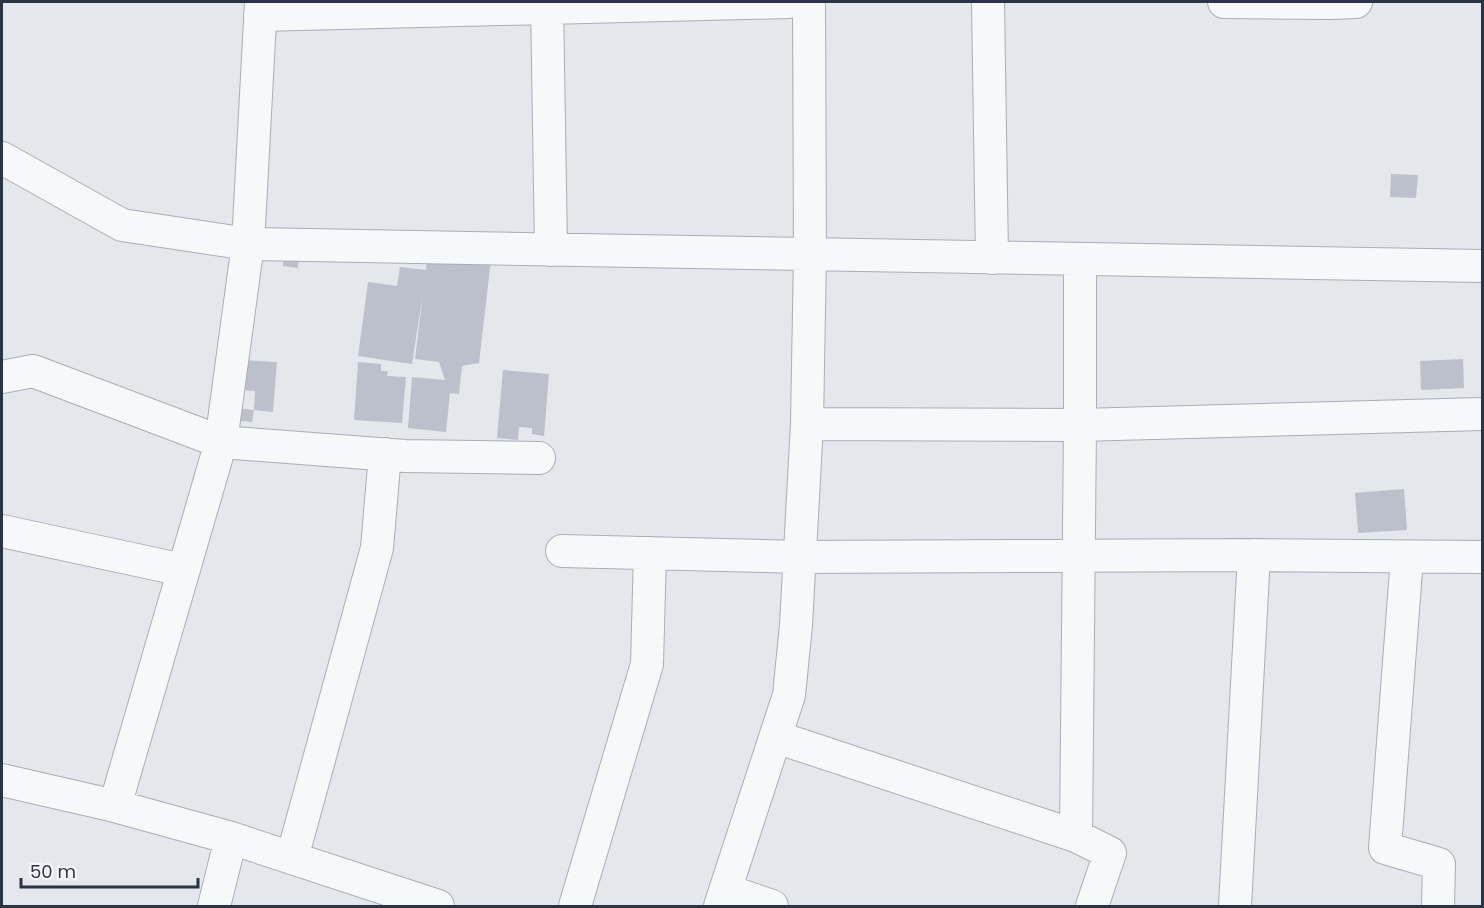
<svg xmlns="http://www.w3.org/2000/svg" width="1484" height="908" font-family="Poppins,sans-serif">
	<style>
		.building { fill: #bbc0ca }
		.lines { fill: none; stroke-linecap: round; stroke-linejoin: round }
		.minor-casing { stroke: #a9aeb7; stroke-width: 34 }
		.minor { stroke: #f7f8fa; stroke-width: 32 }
	</style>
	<rect width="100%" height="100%" fill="#e4e7ec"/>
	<path class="building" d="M1391,174l27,1 -2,23 -26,-1z
		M284,249l16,1 -2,18 -15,-2z
		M428,252l63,7 -12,104 -17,3 -3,28 -9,-1 -4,39 -38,-4 4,-51 33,3 -6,-18 -24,-3 8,-66 -11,71 -54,-8 10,-74 29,4 3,-19 26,3z
		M1463,359l1,29 -43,2 -1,-29z
		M243,360l34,2 -4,50 -19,-2 1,-19 -14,-1z
		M358,362l23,2v7h7l-1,5 19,1 -4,46 -48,-3z
		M503,370l46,4 -5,62 -12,-2v-6l-13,-1 -1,13 -21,-2z
		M235,408l19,2 -2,12 -18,-2z
		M1404,489l3,41 -49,3 -3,-40z"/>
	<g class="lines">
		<defs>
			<path id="minor" d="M547,2l4,248
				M988,2l4,256
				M1224,2l106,1 26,-1
				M260,15l529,-13
				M2,158l120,67 126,19 1234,22
				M1080,260v165l-4,411 34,17 -18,53
				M2,377l31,-6 188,71 184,14 134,2
				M807,424l273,1 402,-11
				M2,531l181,39
				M562,551l238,6 454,-2 228,2
				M1407,557l-22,291 54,16 -1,42
				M776,737l300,99
				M2,780l113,26 116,32 207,68
				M115,806l106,-364 27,-198 13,-242
				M292,858l85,-310 8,-94
				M725,890l47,16
				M214,906l17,-68
				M575,906l72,-242 3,-111
				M720,906l69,-211 7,-70 11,-201 3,-170 -1,-252
				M1235,906l19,-351"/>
		</defs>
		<use href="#minor" class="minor-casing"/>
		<use href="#minor" class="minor"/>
	</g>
	<rect width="1484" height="908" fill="none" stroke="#2b3445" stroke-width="6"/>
	<path d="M21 878v9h177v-9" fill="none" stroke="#2b3445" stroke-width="3"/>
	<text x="30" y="878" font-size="18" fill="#2b3445" stroke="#f4f6f9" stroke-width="4.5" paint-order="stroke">50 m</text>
</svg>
